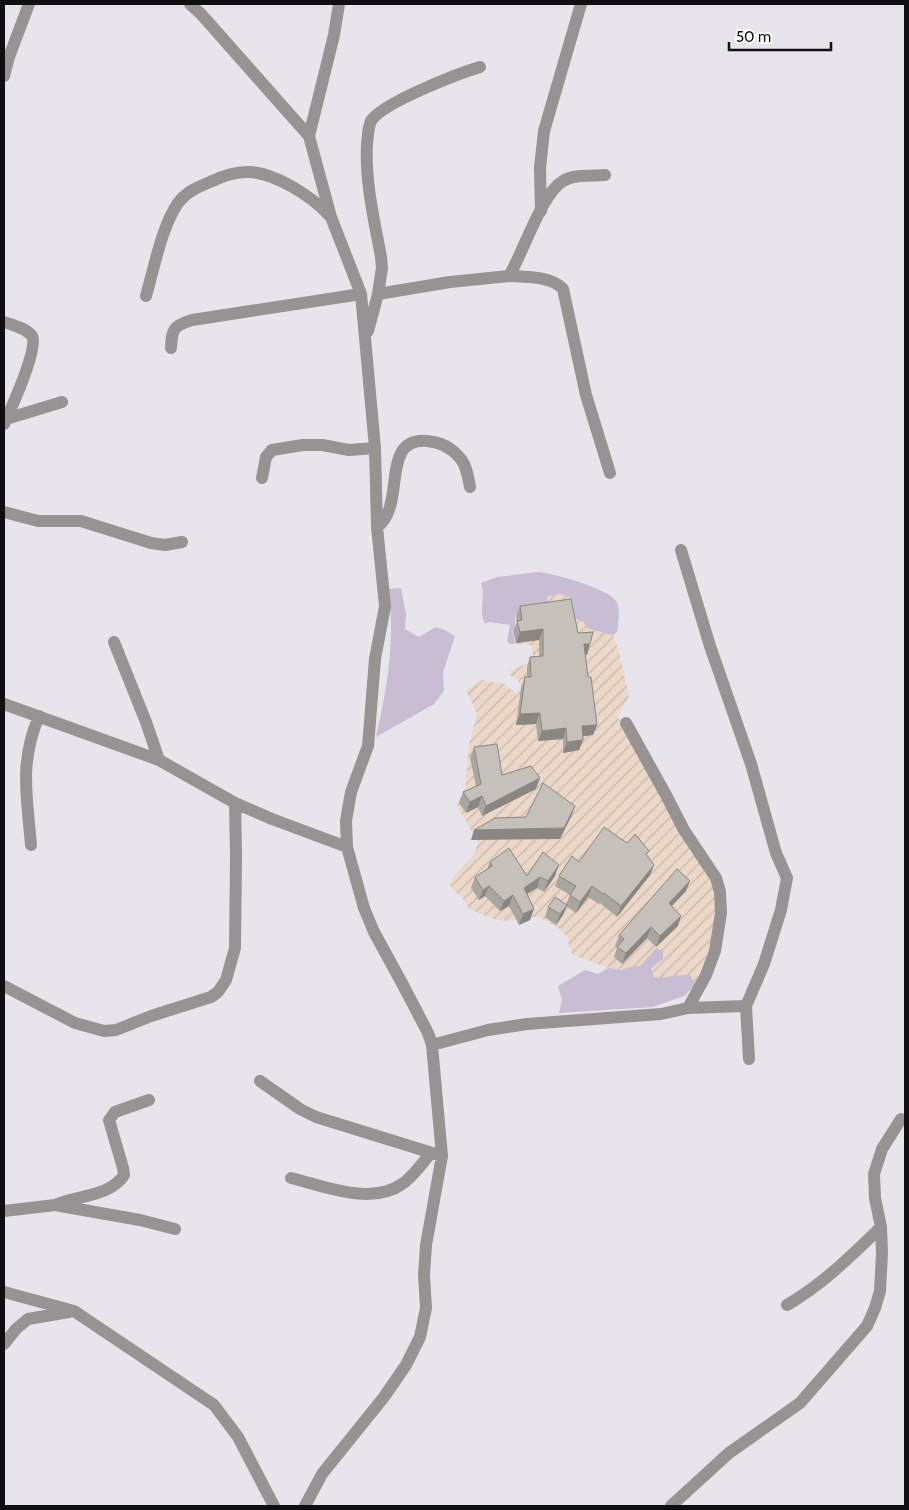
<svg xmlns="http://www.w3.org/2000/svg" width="909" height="1510" font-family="Cabin,sans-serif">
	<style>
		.industrial { fill: url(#industrial-furrows) }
		.grass { fill: #c8bdd2 }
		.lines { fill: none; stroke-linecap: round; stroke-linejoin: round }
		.street { stroke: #979392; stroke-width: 12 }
		.wall { fill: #a9a59f }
		.shaded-wall { fill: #8a8682 }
		.building { fill: #c5c0b9; stroke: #8a8682 }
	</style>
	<defs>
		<pattern id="industrial-furrows" width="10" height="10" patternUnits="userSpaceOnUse" patternTransform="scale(1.25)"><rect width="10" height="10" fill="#ecd8c9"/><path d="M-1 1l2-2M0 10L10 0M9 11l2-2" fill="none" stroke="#c9b8ac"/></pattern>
	</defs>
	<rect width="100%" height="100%" fill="#e8e4ec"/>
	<path class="industrial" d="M560,594l10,3 3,20 10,5 6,7 24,6 5,13 11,48 -11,20 7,18 81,133 10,29 -3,38 -5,19 -13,30 -6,-8 -8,-1 -4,3 -14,2 -9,-2 -3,-9 -11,-2 -11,1 -8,3 -13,-2 -24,-9 -11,-4 -4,-8 -1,-9 -8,-9 -19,-11 -8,-1 -27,4 -13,-2 -24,-10 -5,-9 -15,-15 5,-9 21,-23 3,-10 -21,-38 8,-17 4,-44 8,-30 -11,-23 16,-11 23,4 12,11 4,-7 -3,-8 -9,-5 2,-5 14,-6h16l-7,-5 -3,-14 -16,-1 -3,-13 4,-7 -1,-9 29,-5 2,-14z"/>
	<path class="grass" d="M537,572c16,1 70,16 79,29 5,8 2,22 1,31l-4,3 -24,-6 -6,-7 -10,-5 -4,-20 -9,-3 -13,2 1,10 -4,4 -29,5v14l-3,2 3,13h-5l-3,-3 3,-16 -21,-3 -4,2c-7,-13 1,-27 -4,-41l16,-6z
		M401,588l5,26 -1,15 14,8 17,-10 9,3 10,6 -12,36 1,19 -10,13 -58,33c11,-49 20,-98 12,-148z
		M656,948l7,3v8l-12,9 3,9c13,2 23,-3 36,-2l5,8 -1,3 -10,10 -31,11 -94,6 3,-13 -4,-14 27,-16 13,4 10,-6 13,2 8,-3 11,-1z"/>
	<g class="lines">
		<path class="street" d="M190,4l11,10 108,122 22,81 30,77 14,154 2,79 8,79 -10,53 -7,87 -17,46 -5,29 1,26 17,61 10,24 29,53 25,48 4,12 10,111 -16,89 -2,30 2,33 -6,29 -14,28 -22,32 -62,77 -17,32
			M4,76l5,-19 20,-53
			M309,136l25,-101 5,-31
			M541,211l-1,-43 4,-37 37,-127
			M509,276c17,1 42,0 54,13l23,106 24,78
			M378,294l4,-26 -1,-11c-7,-38 -16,-75 -14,-113 1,-7 1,-17 4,-23 11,-18 86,-47 109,-54
			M146,296c8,-28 16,-70 32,-93 8,-11 20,-16 32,-21 12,-5 26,-11 40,-10 27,2 61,24 79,43
			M4,322c8,3 22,6 28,14 8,10 -22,75 -28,88
			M368,331l10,-37 72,-12 59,-6c14,-23 33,-83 54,-95 12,-7 29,-5 42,-6
			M171,348c1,-19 2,-22 21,-28l169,-26
			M6,419l56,-17
			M262,478l4,-21 6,-7 31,-5h19l27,5 26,-2
			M4,512l34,9h43l70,22 14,2 17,-3
			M377,527c30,-21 2,-90 50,-86 14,1 24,6 33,17 7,8 8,19 10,29
			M681,550l29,96 41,118 25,89 11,25 -6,32 -17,54 -18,42
			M114,642l32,80 13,38
			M4,704l155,56 76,43 37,16 75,28
			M626,723l40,72 18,35 32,48 4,14 1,21 -6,38 -9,24 -18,33
			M31,845c-4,-49 -12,-82 8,-129
			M4,986l71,37 29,8 12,-1 35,-14 60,-19 7,-5 8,-12 9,-32 1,-92 -1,-53
			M432,1045l56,-15 39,-6 134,-10 27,-6 58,-2 3,53
			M260,1081l40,28 16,8 126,39
			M291,1178c33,8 80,28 111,6 11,-7 20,-21 29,-31
			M55,1205c22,-10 55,-8 69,-30l-1,-7 -14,-48 6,-8 34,-12
			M4,1211l51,-6 85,15 35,9
			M4,1292l70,19 140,94 24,32 36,69
			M787,1305c36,-21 64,-49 94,-78
			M4,1344l12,-15 12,-10 41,-7
			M671,1506l58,-53 71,-50 67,-77 8,-18 5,-17 2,-38 -1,-26 -6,-29 -1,-24 8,-25 19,-30"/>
	</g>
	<path class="wall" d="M520,606l58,27 9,22h-2l3,22 9,48 -4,10 -10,1v4l-4,10 -16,3v-14l-25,2 -2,-17 -20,1 5,-37 4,-11h2v-10l3,-10 9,-1v-16l-23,3 -3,-12 4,-9 -1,-6z
		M474,747l28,28 34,14 -54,27 -4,-9 -12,6 -7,-10 4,-11 13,-6 -6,-28z
		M627,843l20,13 7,9 -4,10 -33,42 -17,-14 -1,1 -11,-7 -12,16 -10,-7 -3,9 -7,10 -11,-8 3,-10 18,-3 4,-9 -15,-9 4,-10 20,-14z
		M490,862l37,14h28l-11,16 -7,-4 -10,6 3,26 -11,5 -10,-19 -9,5 -15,-15 -6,4 -8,-12 4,-11 12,-8z
		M686,891l-14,15 6,20 -22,21 -9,-9 -25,26 -8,-7 3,-9 -2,-2 4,-11z"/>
	<path class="shaded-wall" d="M543,629l-4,11 -23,3 4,-11z
		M584,644h6l-3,11h-7z
		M540,713l-4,11 -20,1 4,-11z
		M597,725l-4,10 -15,2 4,-11z
		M566,728l-3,11 -25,2 4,-10z
		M583,740l-4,10 -16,3 4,-11z
		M540,778l-4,11 -54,27 4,-10z
		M482,796l-4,11 -12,6 4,-11z
		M575,806l-4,11 -11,22 -89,1 3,-10z
		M559,865l-4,11 -11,16 4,-11z
		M654,865l-4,10 -33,42 4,-11z
		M540,877l-3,11 -17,10 4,-10z
		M690,881l-4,10 -21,22 4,-10z
		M489,886l-4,10 -6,4 4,-10z
		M592,886l-4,11 -12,16 4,-11z
		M513,895l-4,11 -9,5 4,-10z
		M567,905l-4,10 -7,10 4,-11z
		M534,909l-4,11 -11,5 4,-11z
		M681,916l-3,10 -22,21 4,-11z
		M651,927l-4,11 -25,26 4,-11z"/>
	<path class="building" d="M571,599l7,34 15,-1 -3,12h-6l4,33h3l6,48 -15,1 1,14 -16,2 -1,-14 -24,3 -2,-18 -20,1 5,-37h6l-1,-20 13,-1v-27l-23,3 -3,-11 5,-1 -2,-14z
		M497,744l5,31 29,-9 9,12 -54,28 -4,-10 -12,6 -7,-10 18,-8 -7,-37z
		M543,783l32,23 -11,22 -90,2 21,-12 31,-1z
		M604,827l23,16 8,-9 14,17 -3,3 8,11 -33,41 -17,-13 -1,1 -11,-8 -12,16 -10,-7 6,-9 -17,-10 13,-20 7,6z
		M509,848l18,28 16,-24 16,13 -11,16 -8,-4 -16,11 10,21 -11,5 -10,-19 -9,6 -15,-15 -6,4 -8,-13 17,-11 -2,-4z
		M677,869l13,12 -21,22 12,13 -21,20 -9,-9 -25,26 -9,-6 7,-8 -5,-4z
		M555,897l12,8 -7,9 -12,-7z"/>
	<rect width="909" height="1510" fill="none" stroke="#0f0e10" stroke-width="10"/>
	<path d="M729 42v8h102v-8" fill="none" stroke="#0f0e10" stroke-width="2.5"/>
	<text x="736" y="42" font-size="15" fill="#0f0e10" stroke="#ffffff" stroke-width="4" paint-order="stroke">50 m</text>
</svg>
